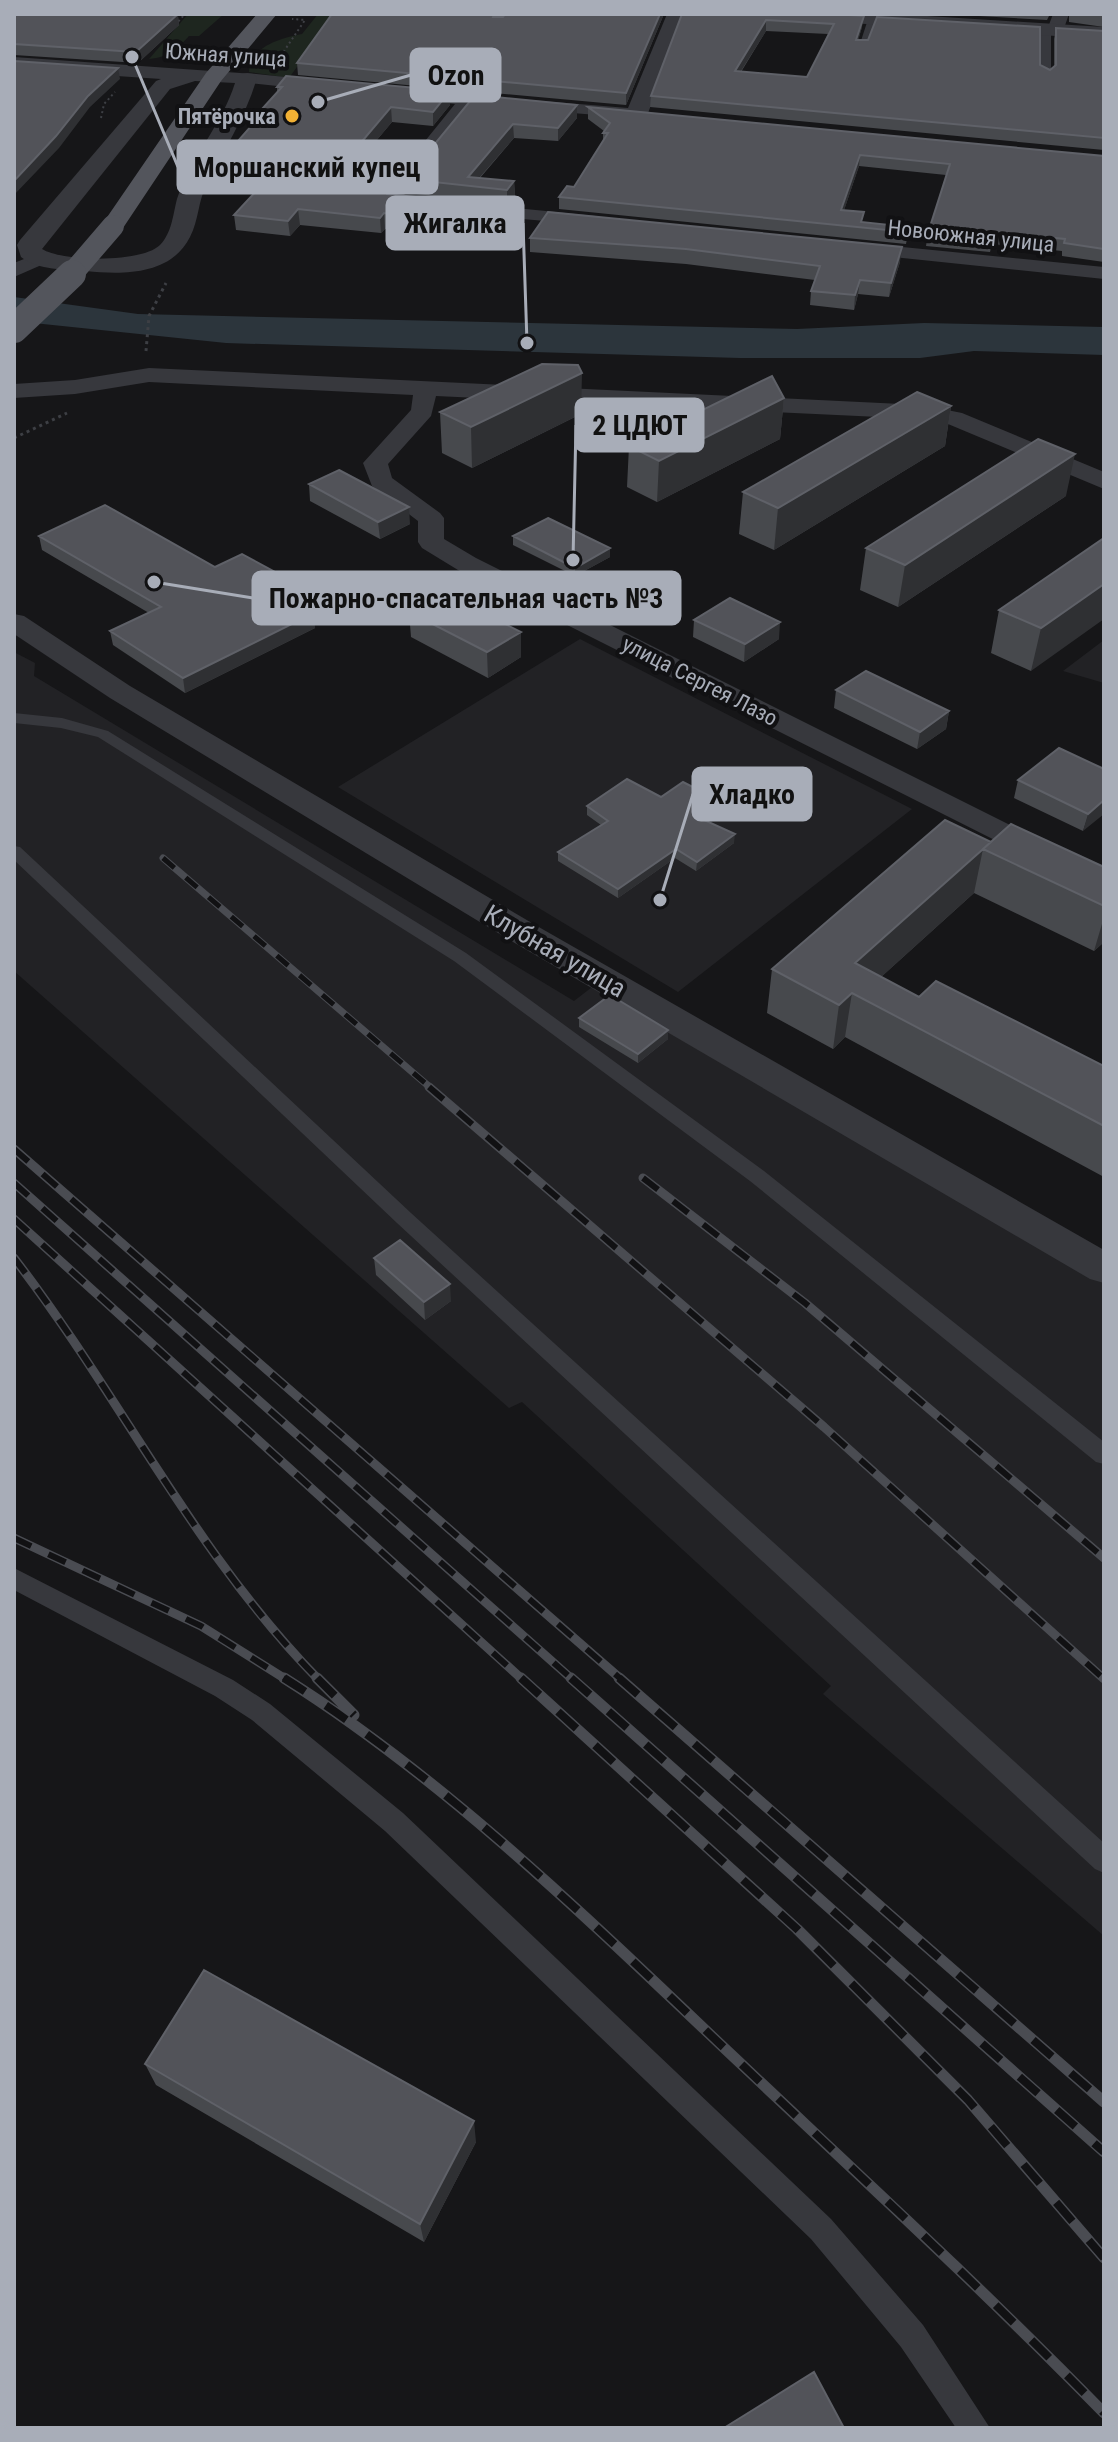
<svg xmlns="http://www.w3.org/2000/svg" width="1118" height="2442" font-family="'Roboto Condensed',sans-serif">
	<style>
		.built { fill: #222225 }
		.green { fill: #1e261f }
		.water { fill: #2c353c }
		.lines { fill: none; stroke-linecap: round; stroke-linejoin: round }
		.path-far1 { stroke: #3d3f44; stroke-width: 2; stroke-dasharray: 2 3; stroke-linecap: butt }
		.path { stroke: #3d3f44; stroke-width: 3; stroke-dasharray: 3 4; stroke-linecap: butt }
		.service { fill: #37383d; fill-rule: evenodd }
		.minor { fill: #37383d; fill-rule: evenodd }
		.tertiary { fill: #37383d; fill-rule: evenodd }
		.primary { fill: #53555c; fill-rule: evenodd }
		.rail-far2-casing { stroke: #4a4c52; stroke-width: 7 }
		.rail-far1-casing { stroke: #4a4c52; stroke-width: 9 }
		.rail-casing { stroke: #4a4c52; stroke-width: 11 }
		.rail-far2 { stroke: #111113; stroke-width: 5; stroke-dasharray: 15; stroke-linecap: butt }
		.rail-far1 { stroke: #111113; stroke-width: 6; stroke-dasharray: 19; stroke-linecap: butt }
		.rail { stroke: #111113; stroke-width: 8; stroke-dasharray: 25; stroke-linecap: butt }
		.primary-bridge-far1 { stroke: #53555c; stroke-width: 22 }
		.primary-bridge { stroke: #53555c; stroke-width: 28 }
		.wall { fill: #47494d; fill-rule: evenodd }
		.shaded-wall { fill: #2f3033 }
		.building { fill: #525359; stroke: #5f6168; stroke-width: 2; fill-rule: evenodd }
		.poi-dot { fill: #f2b134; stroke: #111113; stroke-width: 3 }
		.labels { text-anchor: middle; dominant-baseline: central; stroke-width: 8; stroke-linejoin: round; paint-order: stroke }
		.far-street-label { font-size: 22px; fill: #a8adb8; stroke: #111113 }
		.far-poi-label { font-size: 22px; font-weight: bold; fill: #a8adb8; stroke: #111113; text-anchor: end }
		.street-label { font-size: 26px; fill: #a8adb8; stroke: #111113 }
		.leader { fill: none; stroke: #a8adb8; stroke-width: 3 }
		.callout-dot { fill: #a8adb8; stroke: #111113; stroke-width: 3 }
		.callout { fill: #a8adb8; stroke: #a8adb8; stroke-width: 3 }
		.callout-label { font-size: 28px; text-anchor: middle; font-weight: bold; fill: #111 }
	</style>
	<rect width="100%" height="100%" fill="#161618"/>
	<path class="built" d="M580,639l332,170 -234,183 -340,-205z
		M1104,640v43l-41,-12z
		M14,652l21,11 -1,13 540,325 22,-17 508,297v655l-281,-242 8,-8 -309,-284 -13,6 -495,-437z"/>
	<path class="green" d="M188,14h36l-25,22h-10c-11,12 -19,21 -40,23z
		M318,14h17l-46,64 -40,-6c1,-26 33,-34 53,-38z"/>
	<path class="water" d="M14,297l124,17 659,15 127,-6 180,4v28l-130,-4 -54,7h-180l-514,-15 -212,-22z"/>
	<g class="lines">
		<path class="path-far1" d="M175,25l10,-11
			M278,60l27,-40 -13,-1
			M101,118l3,-14 11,-12"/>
		<path class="path" d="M146,351l3,-35 17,-33
			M14,438l53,-25"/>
		<path class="service" d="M869,16l7,2 -10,30 -8,2z
			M1046,26l5,3v47l-5,3 -5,-3v-47z
			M14,713l48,5 46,13 358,222 298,218 340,271v22l-8,-2 -346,-281 -296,-220 -356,-224 -37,-9 -47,-5z
			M14,846l6,1 391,366 693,630v30l-9,-4 -698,-646 -383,-363z
			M14,1568l219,112 37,24 133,109 428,406 92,106 67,103h-34l-55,-81 -90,-108 -426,-408 -133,-111 -37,-24 -201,-106z"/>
		<path class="minor" d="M667,14h16l-37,105 -173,-14 -69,87 1,5 191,19 10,6 -3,4 -207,-18 -10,-6 1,-14 68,-84 -57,-6 -9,-5 3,-4 236,19z
			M1053,14h16l-7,20 -6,1 -9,-5z
			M247,73l86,9 9,5 -9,5 -92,-10v-8z
			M852,242l252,25v12l-259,-27 -3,-4z
			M39,253l11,6 -4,4 -32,14v-14z
			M149,368l773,37 40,8 142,59v17l-156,-65 -26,-5 -486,-23 -5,20 -43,48 4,14 48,35 4,5v21l32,19 628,314v23l-646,-325 -36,-22 -4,-6v-21l-46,-35 -9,-23 48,-53 2,-15 -264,-13 -74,12 -61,4v-14l61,-4z
			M14,614l10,2 106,70 407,240 567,324v33l-14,-4 -577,-337 -403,-244 -96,-64z"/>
		<path class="tertiary" d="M792,14h104l208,13v12l-302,-19z
			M14,57l240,17 3,4c-11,38 -32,70 -50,106 -9,16 -8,36 -17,53 -19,38 -66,38 -104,34 -21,-2 -47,0 -65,-14l-4,-12 3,-5 136,-159 5,-2 -147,-10zM195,81l40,2c-13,42 -45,75 -58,116 -4,15 -5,34 -17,46 -18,18 -97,17 -118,4l128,-160z"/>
		<path class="primary" d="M257,14h20l-56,67 -100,150h-16l-4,-5 105,-153z"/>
		<defs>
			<path id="rail-far2" d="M163,858l269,231"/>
			<path id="rail-far1" d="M429,1087l395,340 280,252
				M14,1149l608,531
				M643,1178l162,125 299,255
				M14,1183l559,497
				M14,1219l509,461
				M14,1258c106,138 182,297 305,422
				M14,1538l187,88 86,54"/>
			<path id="rail" d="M284,1678c159,100 300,237 436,366 129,122 260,242 384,369
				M317,1678l37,37
				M521,1678l276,251 171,171 136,158
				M571,1678l533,474
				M619,1678l485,424"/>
		</defs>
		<use href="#rail-far2" class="rail-far2-casing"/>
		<use href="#rail-far1" class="rail-far1-casing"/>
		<use href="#rail" class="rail-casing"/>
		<use href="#rail-far2" class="rail-far2"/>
		<use href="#rail-far1" class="rail-far1"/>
		<use href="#rail" class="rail"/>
		<path class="primary-bridge-far1" d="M70,276l43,-50"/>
		<path class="primary-bridge" d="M14,329l58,-55"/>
	</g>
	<path class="wall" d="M14,14l164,2 1,9 -41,38 -124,-8z
		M329,14h170l-1,3 166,-3 -38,91 -328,-30 -1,-12 33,-46z
		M682,14h151l29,13 -4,13 182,25 10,5 4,-4v-27l2,-11 48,3v119l-454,-43 1,-11zM766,31l62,3 -21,43 -66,-5z
		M944,14h106l-3,6z
		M1069,14h35v13l-35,-5z
		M277,87l173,4v14l-17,21 -41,-4 -32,38 31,3 1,15 -7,10 2,6 106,11 1,16 -16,19 -93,-11 -4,4 -81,-8 -10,11 -54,-6 -2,-15 24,-25 -36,-2 -1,-15 11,-13 -1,-11 31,-35v-5l15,-17z
		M475,95l102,10v13l-19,23 -44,-3 -34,40 34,3 1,14 -8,9 -100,-11 -1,-14z
		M588,107l516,49v106l-42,-6v-5l-70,-7 -2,8 -64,-6 2,-13 18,-58 -87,-9 -15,44 19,12 46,5 -3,17 -347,-35v-12l15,-10 29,-46v-8l1,-2 -16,-12z
		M530,238l370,24 -11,35 -31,-3 -4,16 -44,-5 1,-14 4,-11 -129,-16 -156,-12z
		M784,398l-4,41 -123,63 -30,-15 2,-41z
		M951,406l-6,40 -171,104 -35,-16 4,-42z
		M440,412l141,2 -109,54 -30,-15z
		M309,484l101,40 -30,15 -70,-38z
		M1066,496l-168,111 -38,-17 6,-42z
		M39,536l176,31 97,25 2,14 -6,4 7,18 -130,65 -72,-48 -3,-14 39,-18 -107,-63z
		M513,536l97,12v9l-35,19 -62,-31z
		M1104,538l-73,133 -40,-18 8,-43z
		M409,612l112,45 -33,21 -77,-41z
		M694,620l85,19 -35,23 -51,-25z
		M836,690l113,21 -3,18 -29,20 -83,-41z
		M1104,769l-21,62 -69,-33 4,-18z
		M661,797l62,15 -13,11 24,20 -38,28 -21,-13 -57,40 -60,-37v-9l43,-27 -14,-10v-9z
		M990,842l114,25v75l-10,9 -120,-58 -93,84 38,20 185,69v111l-259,-140 -12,12 -66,-36 5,-44z
		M579,1018l89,12v9l-30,24 -59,-36z
		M374,1258l77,43 -26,19 -49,-45z
		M145,2064l331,78 -52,100 -268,-157z"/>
	<path class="shaded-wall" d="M170,14h10l-2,2 1,9 -41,38 -2,-11z
		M660,14h4l-38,91v-12z
		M864,16l-2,11 -7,24 1,-11z
		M766,20v11l-32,51 1,-11z
		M118,68l2,11 -30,28 -31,41 -45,47v-14l74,-85z
		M450,91v14l-17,21v-14z
		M577,105v13l-19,23v-13z
		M391,107l1,15 -44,52 -1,-15z
		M513,124l1,14 -42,48 -4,-9z
		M860,155l-1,11 -19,56 1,-12z
		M391,163l1,15 -11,15 -1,-15z
		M514,181l1,14 -8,9v-14z
		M493,205l1,16 -16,19v-16z
		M298,209l2,16 -10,11 -2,-15z
		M384,213l1,16 -4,4 -1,-15z
		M902,247l-2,15 -11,35 2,-14z
		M860,280l-2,14 -4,16 1,-15z
		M582,373l-1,41 -109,54 -1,-41z
		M784,398l-4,41 -123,63 2,-41z
		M951,406l-6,40 -171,104 4,-42z
		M1075,454l-9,42 -168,111 7,-42z
		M409,507l1,17 -30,15 -2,-17z
		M610,548v9l-35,19v-8z
		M1104,584v35l-73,52 10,-43z
		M312,592l2,14 -18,10 -2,-15z
		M314,613l1,15 -130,65 -2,-15z
		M780,622l-1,17 -35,23 1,-18z
		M521,632v25l-33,21 -1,-26z
		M949,711l-3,18 -29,20 3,-17z
		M1104,800v14l-21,17 5,-17z
		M724,803l-1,9 -20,17 1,-9z
		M735,834l-1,9 -38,28 1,-9z
		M676,849l-1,9 -57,40v-9z
		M983,849l-9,44 -115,104 -7,-4 -7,44 -12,12 6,-44 16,-42z
		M1104,917v25l-10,9z
		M668,1030v9l-30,24v-9z
		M450,1284l1,17 -26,19 -1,-18z
		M474,2121l2,21 -52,100 -4,-18z"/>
	<path class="building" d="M14,14h164l-42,38 -122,-8z
		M332,14h162l-1,3h10l2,-3h155l-34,79 -329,-30z
		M682,14h151l31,2 -8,24h12l9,-23 163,10v38l10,5 6,-5v-37l48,3v107l-453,-42zM766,20l68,4 -27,53 -72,-6z
		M14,61l104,7 -30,28 -32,40 -42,45z
		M286,76l164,15 -17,21 -42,-5 -44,52 44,4 -11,15 7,16 106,11 -15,19 -94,-11 -4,5 -82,-9 -10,12 -54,-6 37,-40 -50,-2 20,-24h-10l35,-40h-4l20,-22h-5z
		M475,95l102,10 -19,23 -45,-4 -45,53 46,4 -7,9 -101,-11z
		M588,107l516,49v93l-40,-6 1,-4 -71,-7 -2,8 -64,-7 22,-69 -90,-9 -19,55 23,2 -3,10 48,5 -2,5 -348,-35 8,-11 7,1 34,-54h-5l7,-10z
		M548,212l354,35 -11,36 -31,-3 -5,15 -44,-4 9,-25 -134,-17 -156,-11z
		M542,364l36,1 4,8 -111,54 -31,-15z
		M772,376l12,22 -125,63 -30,-15z
		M917,392l34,14 -173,102 -35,-16z
		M1038,439l37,15 -170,111 -39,-17z
		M339,470l70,37 -31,15 -69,-38z
		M105,505l110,62 27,-13 70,38 -18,9 20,12 -131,65 -73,-47 51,-24 -122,-71z
		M548,518l62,30 -35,20 -62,-32z
		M1104,538v46l-63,44 -42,-18z
		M443,593l78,39 -34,20 -78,-40z
		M730,598l50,24 -35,22 -51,-24z
		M866,671l83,40 -29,21 -84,-42z
		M1059,748l45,21v31l-16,14 -70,-34z
		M627,779l34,18 22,-15 41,21 -20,17 31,14 -38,28 -21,-13 -58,40 -60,-37 50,-31 -21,-15z
		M945,820l46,22 -136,121 64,34 17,-16 168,85v60l-252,-133 -13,12 -67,-36z
		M1011,824l93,43v39l-121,-57z
		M610,995l58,35 -30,24 -59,-36z
		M400,1240l50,44 -26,18 -50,-44z
		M204,1970l270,151 -54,103 -275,-160z
		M814,2372l30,56h-120z"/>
	<circle class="poi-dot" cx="292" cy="116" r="8"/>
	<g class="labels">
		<g class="far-street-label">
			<text transform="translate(226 55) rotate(4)">Южная улица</text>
			<text transform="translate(971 236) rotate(6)">Новоюжная улица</text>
			<text transform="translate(700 681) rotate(27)">улица Сергея Лазо</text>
		</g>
		<g class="far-poi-label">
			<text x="276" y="116">Пятёрочка</text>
		</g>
		<g class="street-label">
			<text transform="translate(555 951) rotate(30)">Клубная улица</text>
		</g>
	</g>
	<path class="leader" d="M318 102L411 75M132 57L178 167M527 343L523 223M573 560L576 425M154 582L253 598M660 900L693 794"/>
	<g class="callout-dot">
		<circle cx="318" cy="102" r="8"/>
		<circle cx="132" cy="57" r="8"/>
		<circle cx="527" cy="343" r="8"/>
		<circle cx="573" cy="560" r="8"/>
		<circle cx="154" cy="582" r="8"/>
		<circle cx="660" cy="900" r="8"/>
	</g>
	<g class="callout">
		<rect x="411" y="49" width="89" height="52" rx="8"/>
		<rect x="178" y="141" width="259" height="52" rx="8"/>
		<rect x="387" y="197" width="136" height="52" rx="8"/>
		<rect x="576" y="399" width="127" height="52" rx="8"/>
		<rect x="253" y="572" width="427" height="52" rx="8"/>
		<rect x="693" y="768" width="118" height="52" rx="8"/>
	</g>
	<g class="callout-label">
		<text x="456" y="85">Ozon</text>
		<text x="307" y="177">Моршанский купец</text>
		<text x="455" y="233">Жигалка</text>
		<text x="640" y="435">2 ЦДЮТ</text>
		<text x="466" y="608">Пожарно-спасательная часть №3</text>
		<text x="752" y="804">Хладко</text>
	</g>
	<rect width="1118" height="2442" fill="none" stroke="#a8adb8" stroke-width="32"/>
</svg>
